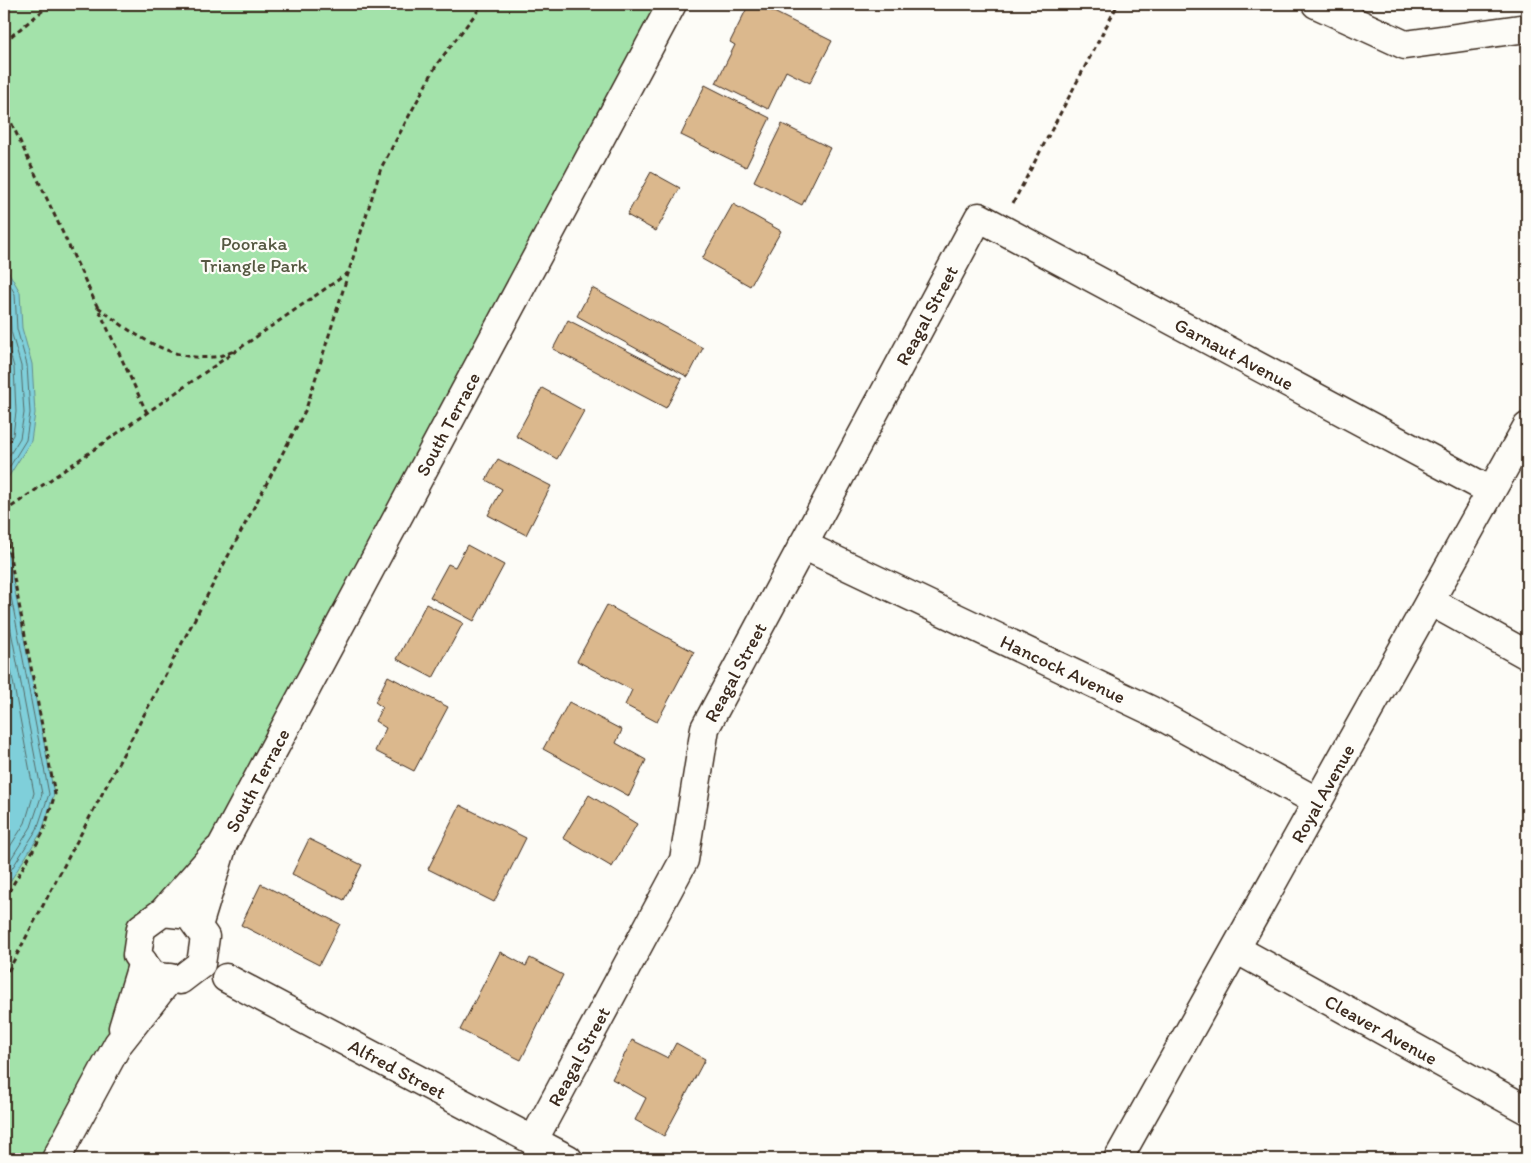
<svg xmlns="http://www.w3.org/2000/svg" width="1531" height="1163" font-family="Itim,sans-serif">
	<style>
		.green { fill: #a3e2aa; stroke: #6f8664 }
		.water { fill: #7fcfda; stroke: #648d8f }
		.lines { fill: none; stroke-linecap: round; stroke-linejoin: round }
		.shore { stroke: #566c69; stroke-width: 1 }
		.building { fill: #dbb88d; stroke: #3b2a1e }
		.minor-casing { stroke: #3b2a1e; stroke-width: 31 }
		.path { stroke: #3b2a1e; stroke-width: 3; stroke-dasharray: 5 4; stroke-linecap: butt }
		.minor { stroke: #fdfcf7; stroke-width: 28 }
		.labels { text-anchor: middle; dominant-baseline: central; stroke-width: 4.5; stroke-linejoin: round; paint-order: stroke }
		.park-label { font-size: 19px; fill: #555841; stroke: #fdfcf7 }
		.street-label { font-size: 19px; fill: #3b2a1e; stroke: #fdfcf7 }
	</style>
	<rect width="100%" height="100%" fill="#fdfcf7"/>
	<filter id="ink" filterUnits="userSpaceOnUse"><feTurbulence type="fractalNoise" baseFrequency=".02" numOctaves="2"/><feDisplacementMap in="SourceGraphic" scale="10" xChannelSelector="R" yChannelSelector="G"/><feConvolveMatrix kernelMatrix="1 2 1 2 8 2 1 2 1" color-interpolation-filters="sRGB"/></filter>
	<g filter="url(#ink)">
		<path class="green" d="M4,4h668l-483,911 -48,13 -23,116 -62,115h-52z"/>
		<path class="water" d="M4,264l16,28 2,36 10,36 3,49 -4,28 -27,43z
			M4,534l50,260 -12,37 -38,60z"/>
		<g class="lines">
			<path class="shore" d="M4,274l11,20 2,35 10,36 3,48 -4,27 -22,36
				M4,287l5,9 2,35 10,35 3,47 -4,25 -16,26
				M4,333l10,34 2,45 -3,23 -9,15
				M4,560l45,234 -12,35 -33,52
				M4,594l38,200 -11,33 -27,43
				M4,633l30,160 -9,30 -21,33"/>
		</g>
		<path class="building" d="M749,4h9l74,37 -22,42 -24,-12 -18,38 -52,-26 19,-38 -5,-3z
			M705,85l65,33 -24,49 -65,-32z
			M782,124l48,24 -28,57 -48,-24z
			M651,172l29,16 -24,43 -29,-16z
			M733,204l48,27 -31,55 -48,-27z
			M592,288l111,60 -15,29 -111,-61z
			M568,320l114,59 -16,29 -113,-59z
			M542,388l42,23 -27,48 -41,-23z
			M498,459l53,27 -25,49 -38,-20 14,-26 -16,-9z
			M467,545l37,20 -30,56 -44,-24 18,-33 7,3z
			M426,604l37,19 -30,55 -36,-19z
			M607,605l87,47 -37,70 -32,-17 7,-15 -55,-29z
			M388,676l60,31 -34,64 -39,-20 11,-23 -11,-7 7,-14 -7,-5z
			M569,702l53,28 -6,13 30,17 -17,36 -86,-47z
			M589,795l48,29 -25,43 -49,-29z
			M460,805l66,33 -32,64 -66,-33z
			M309,839l53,26 -18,35 -52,-26z
			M261,884l79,40 -21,41 -78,-40z
			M500,952l26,14 4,-8 33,17 -42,85 -61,-30z
			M632,1040l36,18 8,-15 29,16 -41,77 -29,-16 11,-22 -34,-19z"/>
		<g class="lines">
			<defs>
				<g id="minor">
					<path d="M1316,4l89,41 122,-17"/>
					<path id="s1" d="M803,545l349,166 166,91"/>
					<path d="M1430,601l97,54"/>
					<path d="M163,912l26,3 16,22 -4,27 -21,16 -27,-4 -16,-21 4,-27 22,-16 54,-61"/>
					<path id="s2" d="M198,926l25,-82 449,-840"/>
					<path id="s3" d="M1236,949l291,161"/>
					<path id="s4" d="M226,978l342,181"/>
					<path d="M123,1028l20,-66"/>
					<path id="s5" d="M533,1141l151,-281 21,-132 274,-511 512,274"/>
					<path d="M56,1159l62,-115 52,-66"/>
					<path id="s6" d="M1118,1159l409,-732"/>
				</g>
			</defs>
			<use href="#minor" class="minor-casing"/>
			<path class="path" d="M4,42l47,-38
				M4,107l143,306
				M1013,203l105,-199
				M98,307c30,24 73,55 114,50 8,0 16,-4 23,-6
				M4,512l344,-239
				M4,525l51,269 -12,39 -39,67
				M4,979l302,-570 75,-241 56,-104 46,-60"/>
			<use href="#minor" class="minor"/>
		</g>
	</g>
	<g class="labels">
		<g class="park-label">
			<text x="254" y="243">Pooraka<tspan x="254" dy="22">Triangle Park</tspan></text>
		</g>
		<g class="street-label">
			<text stroke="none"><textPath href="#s5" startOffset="921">Reagal Street</textPath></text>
			<text stroke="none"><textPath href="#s5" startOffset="1322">Garnaut Avenue</textPath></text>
			<text stroke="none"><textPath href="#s2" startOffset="562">South Terrace</textPath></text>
			<text stroke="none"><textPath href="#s1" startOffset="288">Hancock Avenue</textPath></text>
			<text stroke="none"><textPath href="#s5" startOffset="516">Reagal Street</textPath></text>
			<text stroke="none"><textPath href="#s2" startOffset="158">South Terrace</textPath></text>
			<text stroke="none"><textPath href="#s6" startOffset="419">Royal Avenue</textPath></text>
			<text stroke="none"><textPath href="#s3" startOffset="166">Cleaver Avenue</textPath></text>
			<text stroke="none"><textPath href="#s5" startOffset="96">Reagal Street</textPath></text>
			<text stroke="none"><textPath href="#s4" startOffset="194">Alfred Street</textPath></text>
		</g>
	</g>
	<rect width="1531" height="1163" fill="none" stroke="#fdfcf7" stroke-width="20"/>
	<rect x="10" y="10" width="1511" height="1143" fill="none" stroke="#3b2a1e" stroke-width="2" filter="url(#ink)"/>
</svg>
